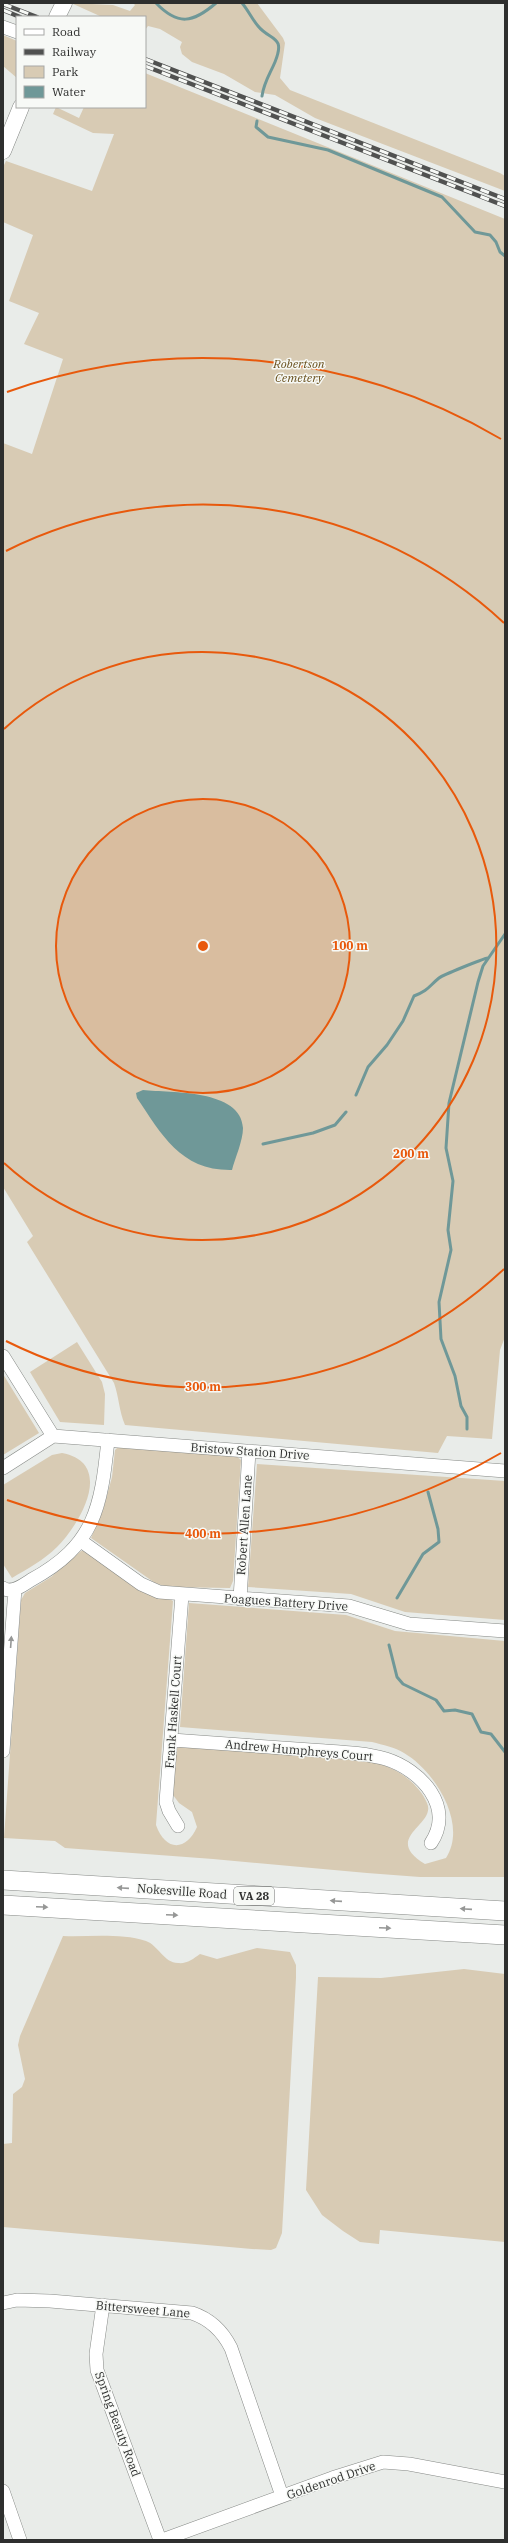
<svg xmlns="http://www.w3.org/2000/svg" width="508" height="2543" font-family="'IBM Plex Serif',serif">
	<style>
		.green { fill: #d8cbb4 }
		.water { fill: #6f9898 }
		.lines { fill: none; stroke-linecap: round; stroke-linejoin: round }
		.stream { stroke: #6f9898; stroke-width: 3 }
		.minor-casing { stroke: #868986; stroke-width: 14 }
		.major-casing { stroke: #868986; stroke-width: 17 }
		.highway-casing { stroke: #868986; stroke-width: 20 }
		.minor { stroke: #fff; stroke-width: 13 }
		.major { stroke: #fff; stroke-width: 16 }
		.highway { stroke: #fff; stroke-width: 19 }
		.rail-casing { stroke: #505150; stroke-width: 4.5 }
		.rail { stroke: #f7f9f6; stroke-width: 3; stroke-dasharray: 9; stroke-linecap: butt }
		.oneway { fill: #969796 }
		.ring { fill: none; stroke: #e8590c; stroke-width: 2 }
		.labels { text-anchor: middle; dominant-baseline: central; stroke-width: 3; stroke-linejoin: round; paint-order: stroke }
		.shield { fill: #f7f9f6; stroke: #6a6c6a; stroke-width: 1 }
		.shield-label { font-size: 11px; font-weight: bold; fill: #2e2f2e }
		.park-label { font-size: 12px; font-style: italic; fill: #684f1c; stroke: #f7f9f6 }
		.street-label { font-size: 12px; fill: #2e2f2e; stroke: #f7f9f6 }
		.centre { fill: #e8590c; stroke: #f7f9f6; stroke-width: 2 }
		.ring-label { font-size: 12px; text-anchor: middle; font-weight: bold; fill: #e8590c; stroke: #f7f9f6; stroke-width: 3; stroke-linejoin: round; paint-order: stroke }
	</style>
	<rect width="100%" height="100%" fill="#e9ece9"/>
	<path class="green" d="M71,3l42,2 17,6 5,-6 -2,-2h124l26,35 2,5 -5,35 10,12 210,83 5,3v15l-190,-73 -40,-23 -20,-3 -31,-18 -32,-12 -10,-8 -2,-7 2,-5 -22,-13 -12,-3 -3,4v-13h-43z
		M3,35l14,6v37l-14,-12z
		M145,73l360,146v1118l-5,13 -8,89 -45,-3 -9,17 -313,-28c-6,-14 -6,-28 -11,-42l-87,-141 6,-6 -30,-49v-744l29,11 31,-95 -39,-15 15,-31 -30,-12 24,-66 -30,-13v-55l3,-6 86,30 22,-57 -21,-1 -40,-19 3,-7 23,11 5,-11h61z
		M77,1342l25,40 3,12 -1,31 -44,-3 -30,-50z
		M3,1374l36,59 -36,22z
		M118,1447l118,9 5,4 -8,121 -3,7 -63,-1 -12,-4 -64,-45 12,-28 9,-33 3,-27z
		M62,1453c53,10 19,70 -5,94 -13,13 -30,22 -45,31l-9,-14v-79l49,-30z
		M257,1464l248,17v139l-100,-8 -54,-18 -103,-7z
		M81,1551h5l87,50 -17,224c9,26 30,27 41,2l-5,-15 -13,-9 -6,-8 2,-45 7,-5c41,3 81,6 122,9 28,2 58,2 84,13 16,6 33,21 39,36 10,22 -46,34 -2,61l21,-6c22,-34 -11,-87 -42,-105 -9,-6 -21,-8 -32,-11l-192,-15 9,-124 157,12 49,16 110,10v236h-85l-53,-4 -154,-14 -148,-11 -10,-7 -51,-3 17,-238 4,-7 26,-16z
		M63,1936c26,1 58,-3 83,5 12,4 18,22 32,22 9,1 15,-4 22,-9l17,5 40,-11 33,4 6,13v13l-14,255 -6,15 -5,2 -19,-1 -249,-22v-83l9,-1 1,-49 9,-7 3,-8 -7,-34 2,-9z
		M464,1969l41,5v268l-125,-12 -1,14 -19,-2 -17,-11 -21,-16 -16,-25 12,-213 63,1z"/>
	<path class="water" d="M143,1090c28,3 98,-1 100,38 0,13 -8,30 -11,42 -51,1 -70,-35 -95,-72l-1,-5z"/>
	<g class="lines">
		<path class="stream" d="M156,3c22,23 37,20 60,0
			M242,3c6,7 10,16 16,23 12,15 28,9 17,36 -5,12 -11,20 -13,34
			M257,121l-1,6 12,10 60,13 114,47 33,35 15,3 6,7 4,10 5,4
			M356,1095l12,-28 19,-22 16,-24 11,-25c15,-6 14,-9 25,-18 4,-3 43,-19 49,-20
			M263,1144l50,-11 22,-8 11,-13
			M467,1429v-12l-6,-11 -6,-30 -14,-37 -2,-37 12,-52 -3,-20 5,-49 -7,-33 3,-45 29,-121 5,-16 22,-32
			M397,1598l26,-44 16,-12 -1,-13 -10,-37
			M389,1645l8,32 6,7 33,16 8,11 11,-1 17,4 9,18 10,2 14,18"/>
		<defs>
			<path id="minor" d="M3,27l14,5
				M3,1356l50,80
				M3,1468l50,-32 452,35
				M81,1541l60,43 18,8 190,14 60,18 96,7
				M3,1588c9,6 20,-3 28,-8 64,-35 70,-72 77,-140
				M240,1599l9,-148
				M172,1740c46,3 92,7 139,10 24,2 51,2 75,9 35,11 69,48 45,84
				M3,1751l12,-162
				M178,1826l-9,-15 -3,-9 16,-207
				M3,2303l14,-3 33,1 142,12c18,6 30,17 39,35l51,148
				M103,2305l-7,49 1,16 63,170
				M3,2491l17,49
				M162,2540l170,-62 51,-16 26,2 96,18"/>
			<path id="major" d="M57,17l7,-14
				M3,151l18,-44"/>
			<path id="highway" d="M3,1880l502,31
				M3,1905l502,30"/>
		</defs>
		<use href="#minor" class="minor-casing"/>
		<use href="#major" class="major-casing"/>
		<use href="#highway" class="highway-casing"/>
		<use href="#minor" class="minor"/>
		<use href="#major" class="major"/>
		<use href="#highway" class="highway"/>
		<defs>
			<path id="rail" d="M3,4l34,13
				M3,10l17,7
				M145,59l360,140
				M145,66l360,140"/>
		</defs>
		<use href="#rail" class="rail-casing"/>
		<use href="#rail" class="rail"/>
	</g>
	<defs><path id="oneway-solid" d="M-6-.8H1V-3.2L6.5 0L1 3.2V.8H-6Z"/></defs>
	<g class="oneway">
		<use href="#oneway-solid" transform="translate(11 1642) rotate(-86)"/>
		<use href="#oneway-solid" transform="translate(123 1888) rotate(-176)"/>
		<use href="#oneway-solid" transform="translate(336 1901) rotate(-176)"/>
		<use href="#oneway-solid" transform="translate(42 1907) rotate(3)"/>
		<use href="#oneway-solid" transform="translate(466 1909) rotate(-176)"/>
		<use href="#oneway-solid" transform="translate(172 1915) rotate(3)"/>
		<use href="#oneway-solid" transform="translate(385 1928) rotate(3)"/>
	</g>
	<circle cx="203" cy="946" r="147" fill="#e8590c" fill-opacity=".12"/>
	<g class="ring">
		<circle cx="203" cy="946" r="147"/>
		<path d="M4 729A294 294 0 1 1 4 1163"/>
		<path d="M504 1269A441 441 0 0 1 6 1341M6 551A441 441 0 0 1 504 623"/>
		<path d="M501 1453A588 588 0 0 1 7 1500M7 392A588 588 0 0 1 501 439"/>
	</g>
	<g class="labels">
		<rect class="shield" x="234" y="1887" width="40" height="18" rx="3"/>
		<g class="shield-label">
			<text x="254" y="1896">VA 28</text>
		</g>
		<g class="park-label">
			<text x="299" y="363">Robertson<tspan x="299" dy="14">Cemetery</tspan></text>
		</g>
		<g class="street-label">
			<text transform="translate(250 1451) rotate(4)">Bristow Station Drive</text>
			<text transform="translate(244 1525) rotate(-86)">Robert Allen Lane</text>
			<text transform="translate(286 1602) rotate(4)">Poagues Battery Drive</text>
			<text transform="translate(173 1712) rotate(-86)">Frank Haskell Court</text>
			<text transform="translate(299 1750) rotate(5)">Andrew Humphreys Court</text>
			<text transform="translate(182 1891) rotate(4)">Nokesville Road</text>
			<text transform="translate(143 2309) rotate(5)">Bittersweet Lane</text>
			<text transform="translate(118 2424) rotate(70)">Spring Beauty Road</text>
			<text transform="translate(331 2480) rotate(-19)">Goldenrod Drive</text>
		</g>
	</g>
	<circle cx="203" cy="946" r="6" class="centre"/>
	<g class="ring-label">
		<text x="350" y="950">100 m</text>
		<text x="411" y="1158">200 m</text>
		<text x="203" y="1391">300 m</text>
		<text x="203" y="1538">400 m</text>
	</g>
	<rect width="508" height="2543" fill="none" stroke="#2e2f2e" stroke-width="8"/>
	<rect x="16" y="16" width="130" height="92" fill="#f7f9f6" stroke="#a7a8a6"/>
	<rect x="24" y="29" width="20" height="6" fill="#ffffff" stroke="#a7a8a6"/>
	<text x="52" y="36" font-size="12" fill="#2e2f2e">Road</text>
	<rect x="24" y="49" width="20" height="6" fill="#505150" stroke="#a7a8a6"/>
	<text x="52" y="56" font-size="12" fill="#2e2f2e">Railway</text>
	<rect x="24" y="66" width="20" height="12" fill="#d8cbb4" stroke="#a7a8a6"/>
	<text x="52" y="76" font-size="12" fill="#2e2f2e">Park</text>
	<rect x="24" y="86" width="20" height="12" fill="#6f9898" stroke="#a7a8a6"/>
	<text x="52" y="96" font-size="12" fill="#2e2f2e">Water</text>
</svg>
